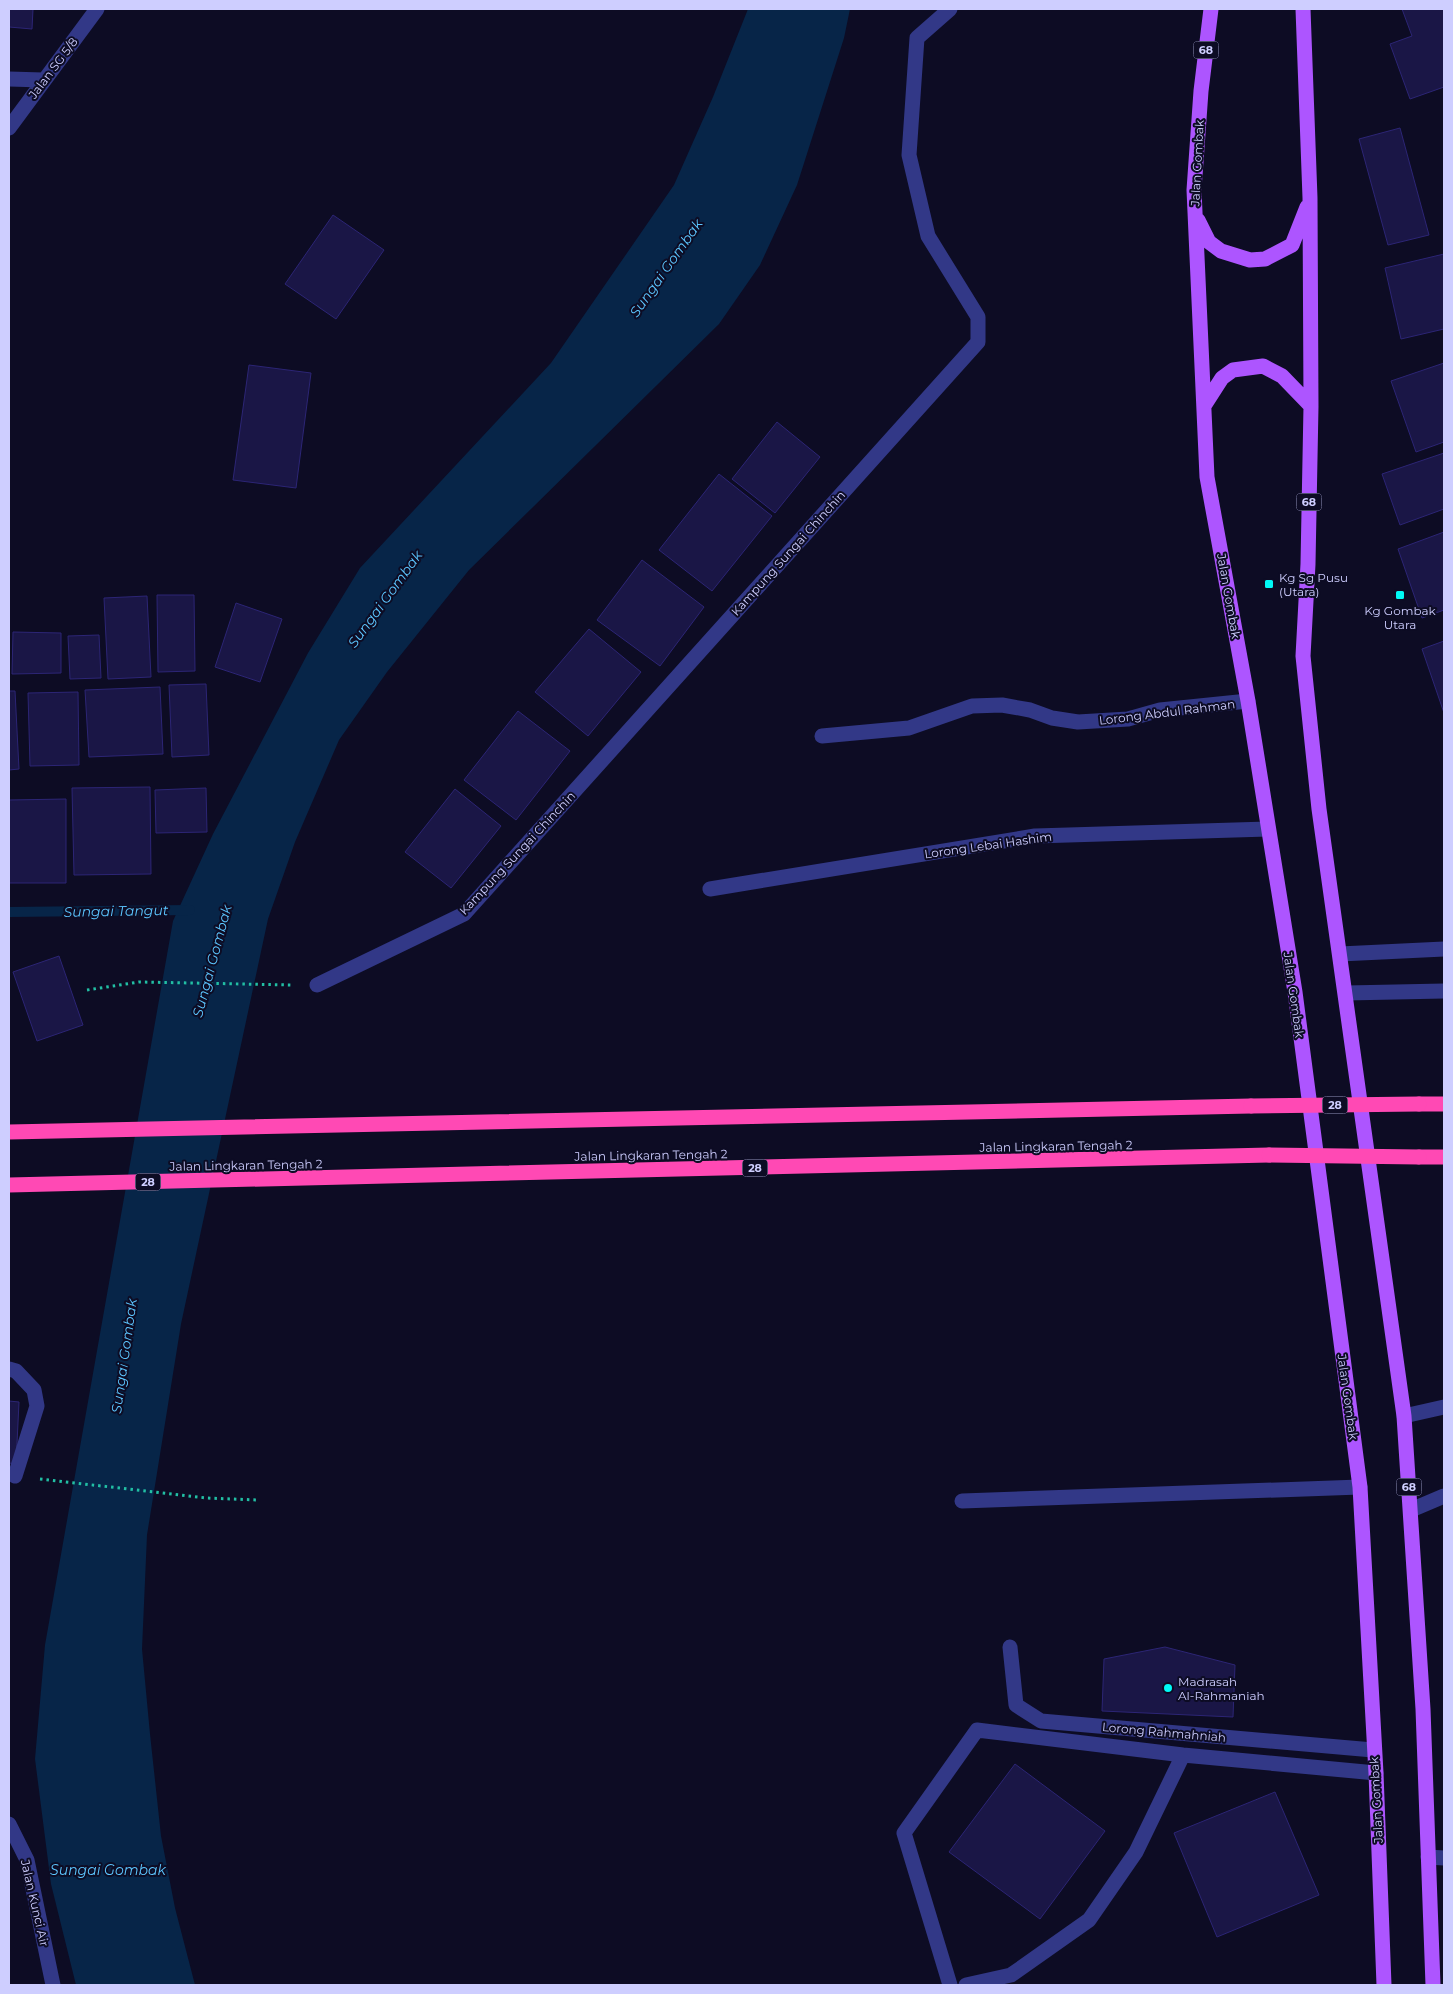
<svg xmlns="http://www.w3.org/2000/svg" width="1453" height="1994" font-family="Montserrat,sans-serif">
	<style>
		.water { fill: #072548 }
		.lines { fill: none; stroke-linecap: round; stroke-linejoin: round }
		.stream { stroke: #072548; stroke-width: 10 }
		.building { fill: #1a1646; stroke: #2c2575 }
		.path { stroke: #22bfa4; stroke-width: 3; stroke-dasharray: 2.5 4; stroke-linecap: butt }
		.minor { stroke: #323887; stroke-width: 15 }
		.major { stroke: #ad55ff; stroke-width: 15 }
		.highway { stroke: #ff49b4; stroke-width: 15 }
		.highway-bridge { stroke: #ff49b4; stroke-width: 15 }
		.poi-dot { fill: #00f9f6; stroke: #0d0c24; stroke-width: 2 }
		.labels { text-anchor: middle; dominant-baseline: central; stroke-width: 4; stroke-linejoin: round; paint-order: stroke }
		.shield { fill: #0d0c24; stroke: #9494bd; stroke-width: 1 }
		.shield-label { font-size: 11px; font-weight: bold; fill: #ceceff }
		.street-label { font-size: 12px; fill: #ceceff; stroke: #0d0c24 }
		.poi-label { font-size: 12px; fill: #ceceff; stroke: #0d0c24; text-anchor: start }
		.water-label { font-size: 14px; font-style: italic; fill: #5cc6ff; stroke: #0d0c24 }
	</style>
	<rect width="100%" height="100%" fill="#0d0c24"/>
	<path class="water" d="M748,9h102l-6,29 -47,147 -37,80 -41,59 -250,246 -82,102 -48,68 -44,102 -27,77 -87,405 -34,211 -5,114 8,85 11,102 14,72 20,77h-119l-25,-101 -16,-125 10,-114 128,-724 40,-87 95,-181 52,-85 191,-205 123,-178 39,-88z"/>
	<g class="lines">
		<path class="stream" d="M9,912l181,-2"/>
	</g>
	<path class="building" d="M9,9h24l-1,20 -23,-2z
		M1402,9h42v78l-34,12 -20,-55 22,-8z
		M1400,128l29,107 -41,10 -29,-106z
		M333,215l51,35 -48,69 -51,-35z
		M1444,254v75l-43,10 -16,-71z
		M1444,363v79l-28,10 -25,-71z
		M249,365l62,8 -15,115 -63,-8z
		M777,422l43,35 -45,56 -43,-34z
		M1444,453v56l-44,16 -18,-51z
		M719,474l53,42 -60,75 -53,-41z
		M1444,532v78l-22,8 -24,-69z
		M642,560l62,47 -44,59 -63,-46z
		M157,595h37l1,76 -37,1z
		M147,596l4,81 -43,2 -4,-81z
		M236,603l46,16 -22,63 -45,-15z
		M589,629l52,43 -53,64 -53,-44z
		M13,632l48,1v40l-49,1z
		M99,635l2,43 -31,1 -2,-43z
		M1444,641v72l-22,-64z
		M206,684l3,71 -37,2 -3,-72z
		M160,687l3,67 -74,3 -4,-67z
		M9,691h6l4,78 -10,1z
		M78,692l1,73 -49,1 -2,-73z
		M518,711l52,40 -54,69 -52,-40z
		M150,787l1,87 -77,1 -2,-87z
		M206,788l1,44 -51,1 -1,-43z
		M455,789l46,37 -50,62 -46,-36z
		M66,799v84h-57v-83z
		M59,956l24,69 -46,16 -24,-69z
		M9,1401l10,1 -3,62 -7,-1z
		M1165,1647l70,18 -2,52 -131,-6 2,-52z
		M1015,1764l90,67 -65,88 -91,-67z
		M1275,1792l44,103 -102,42 -43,-104z"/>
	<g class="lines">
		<path class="path" d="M87,990l52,-8 155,3
			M40,1479l167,19 50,2"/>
		<path class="minor" d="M9,79l34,1
			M9,128l88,-119
			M822,736l87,-8 63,-22 30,-1 28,5 22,8 26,4 50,-3 32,-9 88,-9
			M710,889l325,-53 233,-7
			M1340,954l104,-5
			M317,985l147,-71 514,-572v-25l-50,-81 -19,-81 8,-117 33,-29
			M1346,993l98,-2
			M9,1369l7,2 18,19 3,16 -22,70
			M1404,1416l40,-9
			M962,1501l398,-14
			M1411,1510l33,-14
			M1010,1647l6,58 25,16 332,29
			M9,1824l18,36 26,125
			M1428,1857l16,1
			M950,1985l-46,-152 73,-103 206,25 193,18
			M966,1985l45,-10 78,-55 47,-68 47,-97"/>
		<path class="major" d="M1211,9l-10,82 -7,99 13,287 41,224 47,291 65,495 16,286 8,212
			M1303,9l7,189 1,208 -3,158 -5,92 16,153 85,607 19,293 10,276
			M1198,220l11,22 12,9 29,9 15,-1 27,-14 15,-38
			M1204,406l18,-28 11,-8 30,-4 19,10 29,30"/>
		<path class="highway" d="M1419,1104h25
			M9,1132l1242,-26
			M1419,1157h25
			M9,1185l1260,-30"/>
		<path class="highway-bridge" d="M1251,1106l168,-2
			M1269,1155l150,2"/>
	</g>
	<g class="poi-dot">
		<rect x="1264" y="579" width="10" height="10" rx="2.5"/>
		<rect x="1395" y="590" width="10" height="10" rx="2.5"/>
		<circle cx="1168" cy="1688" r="5"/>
	</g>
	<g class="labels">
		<g class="shield">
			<rect x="1193.5" y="41.5" width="25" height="17" rx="4"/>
			<rect x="1296.5" y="493.5" width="25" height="17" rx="4"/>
			<rect x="1322.5" y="1096.5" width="25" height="17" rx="4"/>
			<rect x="742.5" y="1159.5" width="25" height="17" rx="4"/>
			<rect x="135.5" y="1173.5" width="25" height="17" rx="4"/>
			<rect x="1396.5" y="1478.5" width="25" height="17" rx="4"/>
		</g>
		<g class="shield-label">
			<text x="1206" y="50">68</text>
			<text x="1309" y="502">68</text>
			<text x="1335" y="1105">28</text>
			<text x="755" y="1168">28</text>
			<text x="148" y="1182">28</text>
			<text x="1409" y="1487">68</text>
		</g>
		<g class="street-label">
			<text transform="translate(53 68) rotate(-53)">Jalan SG 5/8</text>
			<text transform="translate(1197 163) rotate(-87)">Jalan Gombak</text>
			<text transform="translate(788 553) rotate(-48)">Kampung Sungai Chinchin</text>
			<text transform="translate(1229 596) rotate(80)">Jalan Gombak</text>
			<text transform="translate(1167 712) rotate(-7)">Lorong Abdul Rahman</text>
			<text transform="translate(988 845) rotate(-8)">Lorong Lebai Hashim</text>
			<text transform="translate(517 853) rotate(-47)">Kampung Sungai Chinchin</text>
			<text transform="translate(1294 995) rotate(82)">Jalan Gombak</text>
			<text transform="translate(1056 1146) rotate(-1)">Jalan Lingkaran Tengah 2</text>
			<text transform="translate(651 1155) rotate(-1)">Jalan Lingkaran Tengah 2</text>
			<text transform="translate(246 1165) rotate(-1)">Jalan Lingkaran Tengah 2</text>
			<text transform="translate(1348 1397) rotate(82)">Jalan Gombak</text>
			<text transform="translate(1164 1732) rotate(5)">Lorong Rahmahniah</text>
			<text transform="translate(1376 1800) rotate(-93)">Jalan Gombak</text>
			<text transform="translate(35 1903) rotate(77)">Jalan Kunci Air</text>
		</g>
		<g class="poi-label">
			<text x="1279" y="577">Kg Sg Pusu<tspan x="1279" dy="14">(Utara)</tspan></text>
			<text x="1400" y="610" text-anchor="middle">Kg Gombak<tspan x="1400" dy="14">Utara</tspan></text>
			<text x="1178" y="1681">Madrasah<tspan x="1178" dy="14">Al-Rahmaniah</tspan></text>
		</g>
		<g class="water-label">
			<text transform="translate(666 268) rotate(-55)">Sungai Gombak</text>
			<text transform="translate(385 599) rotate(-54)">Sungai Gombak</text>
			<text transform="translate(116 911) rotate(-1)">Sungai Tangut</text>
			<text transform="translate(212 961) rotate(-75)">Sungai Gombak</text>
			<text transform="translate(124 1356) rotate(-82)">Sungai Gombak</text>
			<text x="108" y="1870">Sungai Gombak</text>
		</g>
	</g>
	<rect width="1453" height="1994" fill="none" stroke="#ceceff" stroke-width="20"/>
</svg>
